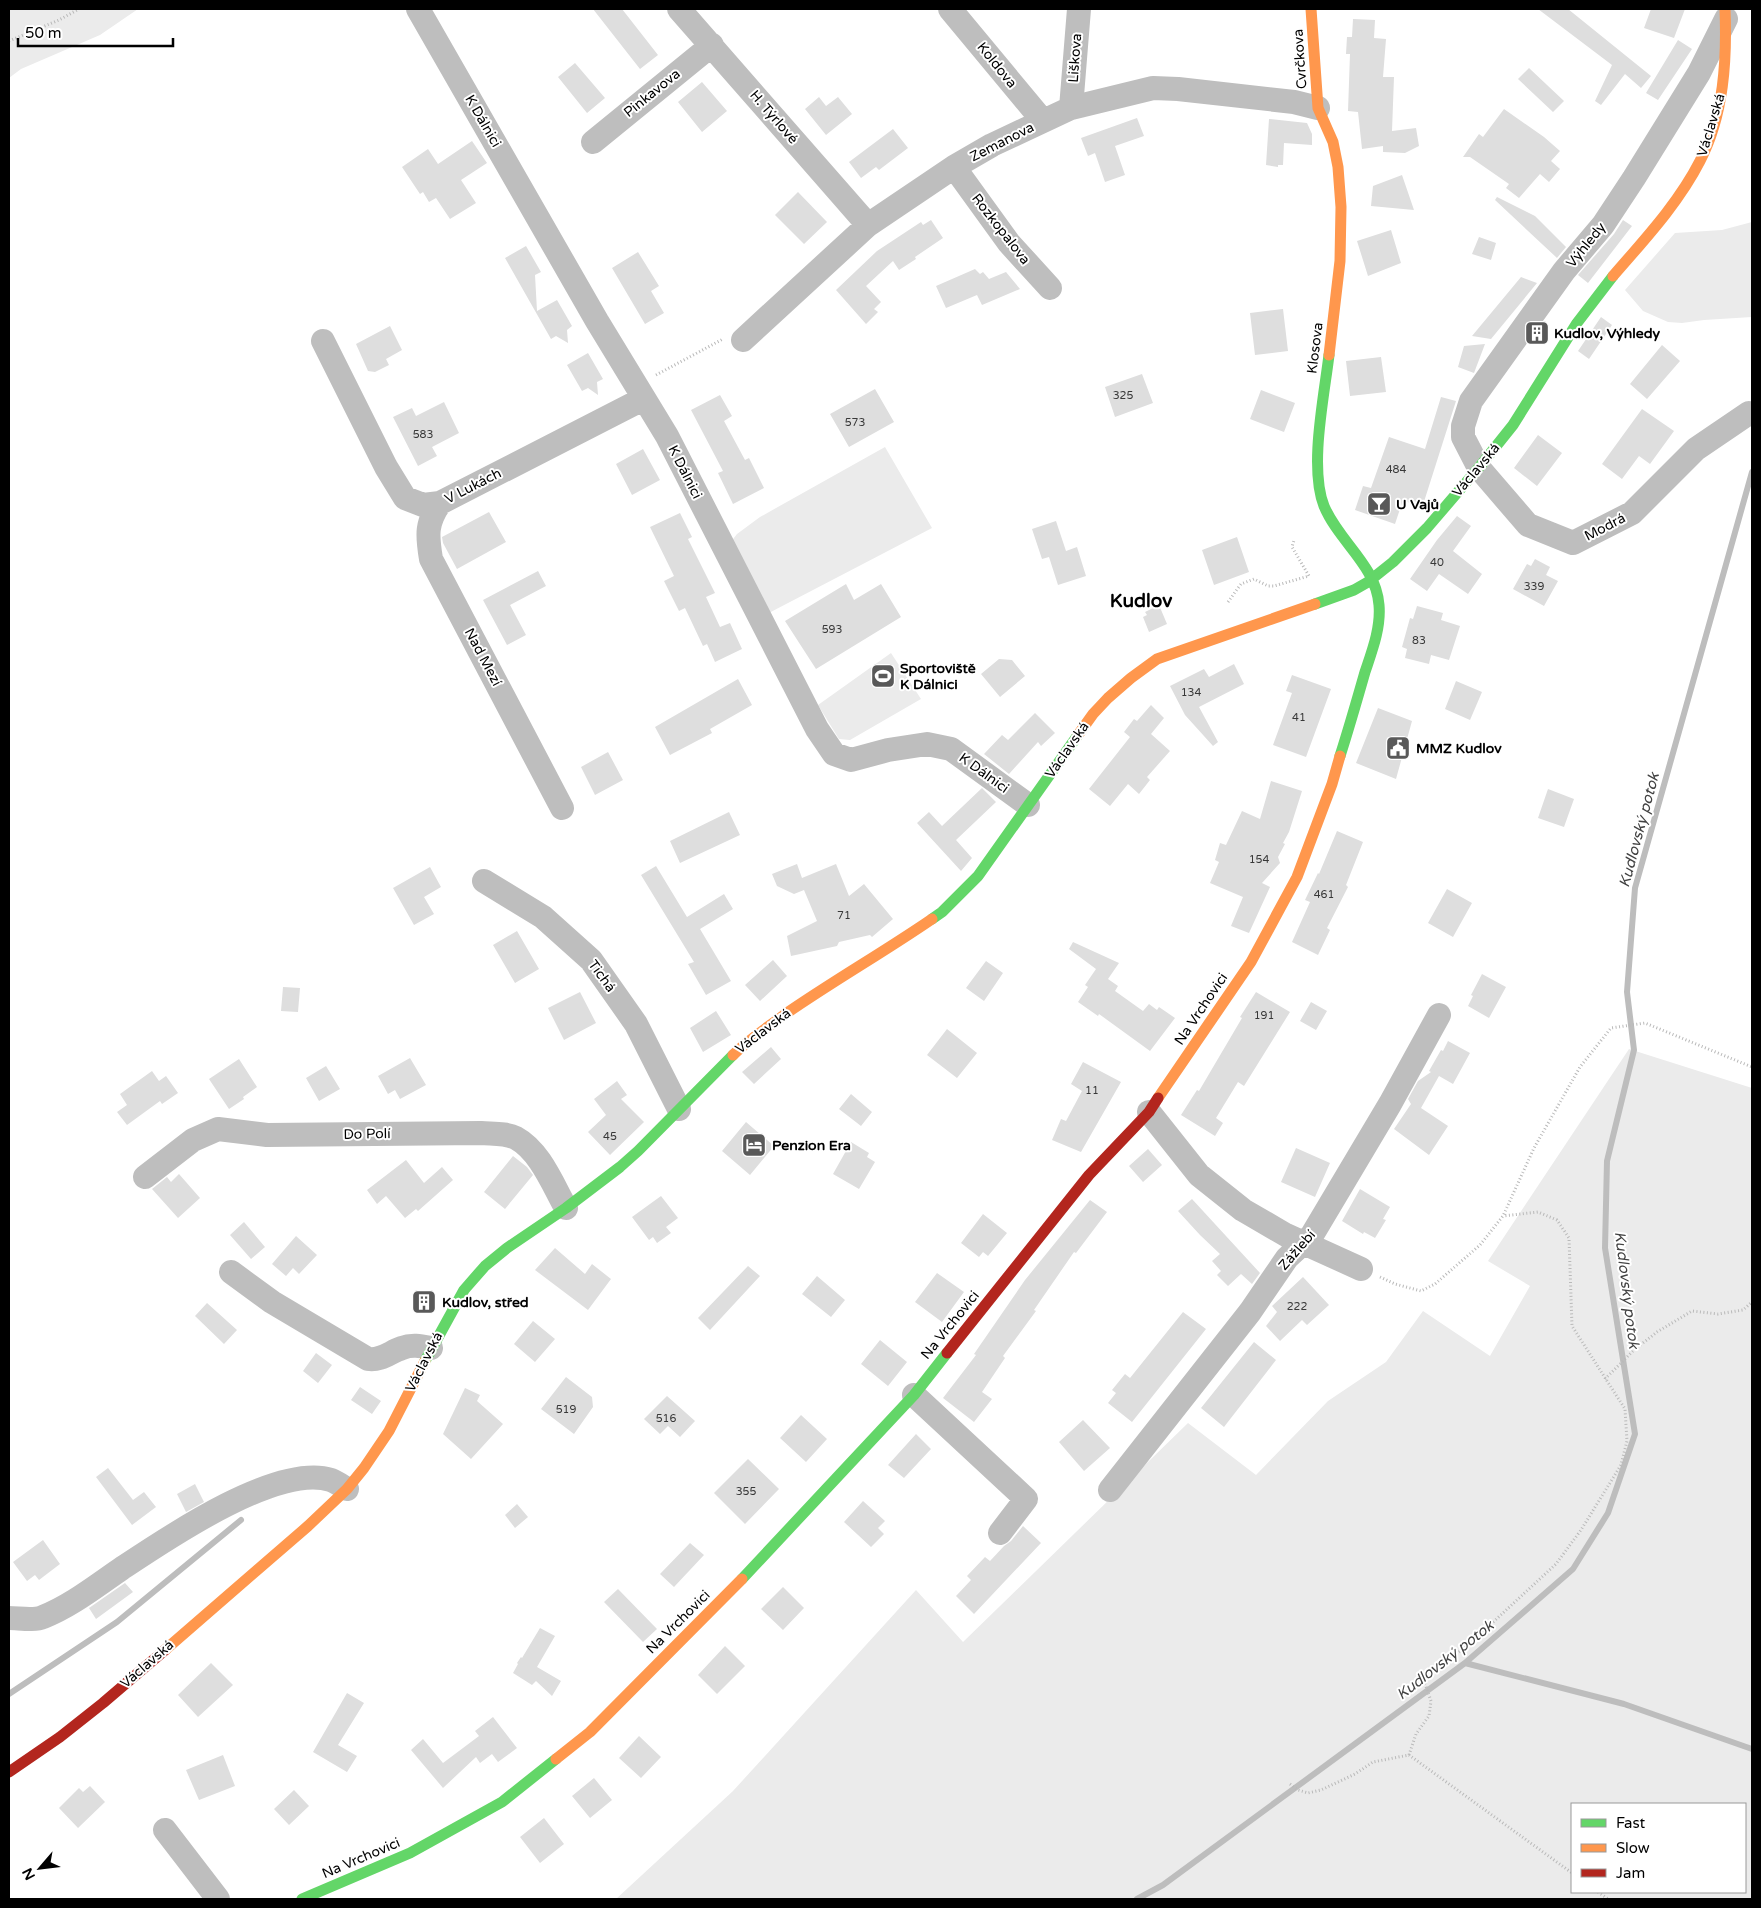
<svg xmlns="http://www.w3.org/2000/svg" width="1761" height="1908" font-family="'Varela Round',sans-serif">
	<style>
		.green { fill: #ebebeb; fill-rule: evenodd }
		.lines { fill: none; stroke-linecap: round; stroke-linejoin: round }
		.stream { stroke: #bdbdbd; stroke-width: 6 }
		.building { fill: #dedede }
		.path { stroke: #b9b9b9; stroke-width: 3; stroke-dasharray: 1 2.5; stroke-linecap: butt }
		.street { stroke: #bebebe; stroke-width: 24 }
		.fast { stroke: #63d668; stroke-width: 11 }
		.slow { stroke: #ff974d; stroke-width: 11 }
		.jam { stroke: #b3261e; stroke-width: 11 }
		.labels { text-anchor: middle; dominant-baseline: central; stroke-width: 4; stroke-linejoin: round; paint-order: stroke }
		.number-label { font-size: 11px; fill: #383838 }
		.street-label { font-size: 14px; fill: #000; stroke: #fff }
		.poi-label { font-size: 14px; font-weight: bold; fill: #000; stroke: #fff; text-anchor: start }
		.water-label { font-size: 15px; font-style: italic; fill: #424242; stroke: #fff }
		.district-label { font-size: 19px; font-weight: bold; fill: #000; stroke: #fff }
	</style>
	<rect width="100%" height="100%" fill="#fff"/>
	<path class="green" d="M9,9h129l-38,26 -79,34 -12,9z
		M1752,222v95l-48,3 -22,3 -14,-1 -25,-11 -18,-21 50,-57 47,-3z
		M885,447l47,81 -167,87 -35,-72 7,-9 23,-17z
		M891,653l30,46 -71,41 -11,-1 -21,-34z
		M1629,1049l123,39v811h-1136l117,-108 183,-201 47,52 225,-219 68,52 72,-74 58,-39 37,-51 67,45 40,-70 -42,-25zM1572,1804h173v88h-173z"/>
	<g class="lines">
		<path class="stream" d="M1465,1663l159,41 128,45
			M9,1694l108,-72 124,-102
			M1137,1899l26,-14 302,-222 108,-94 35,-56 27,-79 -30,-186 2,-87 27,-111 -7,-58 8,-104 117,-416"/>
	</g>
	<path class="building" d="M593,9h29l36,46 -18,14z
		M1538,9h30l83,67 -10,12 -16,-14 -24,31 -6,-4 17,-36z
		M1651,9h34l-11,29 -30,-10z
		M1353,19l22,1 -1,18 12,1 -3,38h11l-2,54 24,-3 3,18 -14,7 -22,-1v-6l-21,3 -4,-37 -10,-1 2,-57h-4l1,-17h5z
		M1678,40l14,9 -34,51 -12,-7z
		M575,63l30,35 -18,15 -29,-36z
		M1529,68l35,33 -11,11 -35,-33z
		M702,82l25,29 -25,21 -24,-30z
		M819,97l7,9 12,-9 14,17 -26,21 -21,-26z
		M1504,109l40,28 16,14 -9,10 9,8 -11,13 -9,-8 -21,24 -13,-10 3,-4 -39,-27h-7l16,-23 4,3z
		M1137,118l7,18 -29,10 10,29 -20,7 -10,-29 -7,3 -7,-18z
		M1269,119l38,4 5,11v11l-28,-2 -1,22h-5v2l-12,-2z
		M893,129l15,19 -29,22 -3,-3 -15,11 -12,-16z
		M472,141l15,22 -26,17 15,23 -26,16 -14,-21 -7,4 -6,-10 -3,2 -18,-27 26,-18 10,15z
		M1402,175l12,35 -43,-4 2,-20z
		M798,192l29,30 -23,22 -29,-29z
		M1497,197l38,19 31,31 -9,11 -62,-58z
		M931,220l12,18 -28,19 1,2 -17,11 -6,-9 -27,25 15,16 -7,7 4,3 -12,12 -30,-34 41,-39 44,-29 2,3z
		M1623,220l9,6 -44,57 -10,-8 36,-41z
		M1391,230l10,33 -33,13 -11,-35z
		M1479,237l17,6 -5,17 -19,-6z
		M526,246l15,26 -6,3 2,36 20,-11 15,26 -5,4 1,13 -12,-7 -5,3 -46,-81z
		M638,252l21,34 -8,5 13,22 -19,11 -33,-56z
		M975,269l5,5 3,-2 6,7 17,-7 14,17 -38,16 -5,-10 -31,13 -10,-22z
		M1521,277l16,6 -46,56 -19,-3z
		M1283,309l5,42 -33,4 -5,-42z
		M1601,317l11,8 -23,34 -11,-8z
		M390,326l12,24 -16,9 3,6 -14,7 -7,-1 -12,-27z
		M1485,344l-11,29 -16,-6 6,-21z
		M1662,345l18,16 -33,38 -17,-15z
		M588,353l15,26 -6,3 1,13 -10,-7 -6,3 -15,-26z
		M1381,357l5,35 -36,4 -4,-35z
		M1142,374l11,29 -38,14 -10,-30z
		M875,389l19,33 -45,25 -19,-33z
		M1261,390l34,13 -11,29 -34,-13z
		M720,395l12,21 -8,5 21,39 4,-2 15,30 -31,16 -15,-31 5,-2 -32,-61z
		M1441,397l15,4 -34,107 -19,-8 -8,24 -40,-14 8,-24 8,2 18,-51 36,12z
		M444,402l15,31 -27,14 5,9 -19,10 -25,-49 19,-9 4,8z
		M1642,409l32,22 -24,33 -11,-8 -17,23 -20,-15z
		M1538,435l24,18 -25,33 -23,-18z
		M643,449l17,31 -28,15 -16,-31z
		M489,512l17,30 -49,27 -14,-26 -1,-6z
		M680,513l12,24 -4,2 27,54 -9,4 14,30 10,-4 12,26 -27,13 -8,-18 -4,2 -18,-38 -6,3 -15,-30 10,-5 -24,-49z
		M1457,516l14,10 -18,25 29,23 -14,20 -29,-20 -12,17 -17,-12 27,-39z
		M1056,521l10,30 11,-4 9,29 -28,9 -9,-28 -7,2 -10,-30z
		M1237,537l12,35 -35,13 -12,-35z
		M1535,559l15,8 -4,8 12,6 -14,25 -31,-17 14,-25 4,2z
		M538,571l8,15 -36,19 16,30 -19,10 -24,-45z
		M846,584l8,16 27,-16 20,33 -85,52 -31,-48z
		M1159,605l8,19 -18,8 -6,-15 4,-2 -2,-3z
		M1417,606l26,7 -2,7 19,6 -11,34 -18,-5 -2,9 -24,-6 2,-9 -5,-2 8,-29 3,1z
		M999,659l13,1 13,16 -25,21 -19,-23z
		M1234,664l10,20 -45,23 19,35 -5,4 -28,-31 -15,-29 34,-17 5,8z
		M1292,675l39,14 -25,68 -33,-12 19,-52 -6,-2z
		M738,679l14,26 -42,24 2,4 -42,22 -15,-28z
		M1456,681l26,11 -12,28 -25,-11z
		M1151,705l13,13 -13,16 19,17 -23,26 3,3 -11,14 -11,-10 -18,22 -21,-17 41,-52 -6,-5 10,-13 3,2z
		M1378,708l34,13 -16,58 -40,-16z
		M1035,713l20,20 -14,13 -3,-4 -29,32 -25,-20 18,-19 6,5z
		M608,752l15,28 -28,15 -14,-28z
		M1271,781l31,10 -13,41 -6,11 2,1 -7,13 2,6 -18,20 8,4 -21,46 -18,-7 12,-29 -33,-14 9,-21 -4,-2 5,-17 6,2 16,-34 18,8z
		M982,788l14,14 -40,38 16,18 -11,13 -44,-48 12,-11 13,14z
		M1548,789l26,10 -10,28 -26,-9z
		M729,812l11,23 -60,28 -10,-22z
		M1337,831l26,11 -17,43 2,2 -21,41 3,2 -12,25 -26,-13 18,-40 -5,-2 13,-27 1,1z
		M797,864l5,14 34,-14 13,32 15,-12 29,35 -21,18 -2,-2 -31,7 -2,4 -46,10 -4,-20 30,-15 -13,-31 -10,4 -17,-8 -5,-12z
		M656,866l31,51 37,-23 9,15 -33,20 31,52 -25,14 -18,-31 6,-2 -53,-87z
		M430,867l11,20 -17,10 10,17 -20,11 -21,-37z
		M1447,889l25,14 -19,34 -25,-14z
		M517,931l22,38 -24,14 -22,-38z
		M1073,942l46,21 -11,16 10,7 -3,5 28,20 6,-7 8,6 2,-3 16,11 -25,33 -51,-37 -1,2 -20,-14 10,-15 -3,-2 11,-16 -27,-20z
		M773,960l14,16 -27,25 -15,-16z
		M986,961l17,12 -19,28 -18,-13z
		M1482,974l24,13 -17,31 -21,-12 5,-10 -2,-1z
		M283,987l17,1 -2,24 -17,-1z
		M580,992l16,31 -32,17 -16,-32z
		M1256,992l34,20 -46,74 -6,-4 -22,36 7,5 -8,13 -34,-21 16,-25 2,1 43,-73 -2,-1z
		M1311,1002l16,9 -11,19 -16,-9z
		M716,1011l15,24 -28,17 -13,-24z
		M947,1029l30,24 -20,25 -30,-23z
		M1448,1041l22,12 -17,31 -14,-8 -18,32 27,18 -19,29 -35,-26 17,-25 -3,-5 10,-18 13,-9 -2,-1 12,-21 2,1z
		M771,1047l10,12 -27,25 -12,-12z
		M410,1058l16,27 -26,14 -5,-9 -7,4 -10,-18z
		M239,1059l18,28 -14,10 1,2 -15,10 -20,-30z
		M1083,1062l38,20 -40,70 -29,-12 9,-21 5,2 16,-30 -11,-7z
		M326,1066l14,23 -21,12 -13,-23z
		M152,1071l7,10 7,-5 12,17 -16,11 -2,-3 -33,24 -10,-13 10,-7 -7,-11z
		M617,1081l10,14 -6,4 23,23 -34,33 -22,-23 18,-17 -12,-16z
		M851,1094l21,18 -11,14 -22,-17z
		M746,1122l28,24 -24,29 -28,-24z
		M851,1142l18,11 -2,4 8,5 -16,27 -26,-15z
		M1296,1148l34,15 -15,34 -34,-15z
		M1148,1149l14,16 -19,17 -14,-16z
		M513,1156l14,11 6,8 -28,34 -21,-17z
		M406,1160l18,23 18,-16 11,13 -35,31 -2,-2 -11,9 -19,-22 -9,8 -10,-14z
		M179,1174l21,24 -22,20 -26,-29 15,-12 4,5z
		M1360,1189l30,18 -7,12 3,1 -11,18 -11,-6 -1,2 -21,-13z
		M661,1196l17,22 -12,9 5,6 -14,10 -4,-6 -4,3 -17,-23z
		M1192,1199l68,74 -8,11 -11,-10 -13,12 -11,-11 4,-4 -9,-10 8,-7 -20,-19 -22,-24z
		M1090,1200l17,12 -31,41 -2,-1 -40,58 2,1 -33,45 2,2 -23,34 10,7 -18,23 -31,-24 33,-43 -2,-1 51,-74z
		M983,1214l24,19 -19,23 -5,-4 -4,5 -18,-14z
		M244,1222l21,25 -14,12 -21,-24z
		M296,1236l21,19 -18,19 -6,-6 -7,8 -14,-12z
		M555,1248l30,26 7,-10 19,15 -23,31 -53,-40z
		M748,1266l12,10 -50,54 -12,-12z
		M937,1273l27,19 -22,30 -27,-20z
		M817,1276l28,24 -14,17 -29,-23z
		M1303,1277l26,28 -22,20 -5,-5 -22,21 -14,-15 11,-14 -5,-6z
		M207,1303l30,27 -13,14 -29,-28z
		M1183,1312l23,17 -74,93 -24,-19 8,-10 -4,-3 13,-16 5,4z
		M533,1321l22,18 -20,23 -21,-18z
		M880,1340l27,22 -19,24 -27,-22z
		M1254,1342l22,18 -52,67 -23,-19z
		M316,1353l16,12 -14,18 -15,-12z
		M566,1377l26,20 1,10 -19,27 -33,-25z
		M360,1387l21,14 -9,13 -21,-14z
		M465,1388l15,7 -3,6 26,23 -32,35 -28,-25z
		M667,1396l28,25 -15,16 -12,-11 -8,8 -16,-15z
		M801,1415l26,24 -21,23 -26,-24z
		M1083,1420l27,28 -26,23 -25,-29z
		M916,1434l15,15 -27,29 -16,-13z
		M748,1459l31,30 -34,35 -31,-31z
		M108,1468l25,32 11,-8 12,15 -24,18 -36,-48z
		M195,1484l9,18 -18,10 -9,-18z
		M863,1501l22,20 -7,7 6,6 -13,13 -27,-25z
		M517,1504l11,13 -13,11 -10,-13z
		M1023,1526l18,17 -67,71 -18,-18 15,-16 -4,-4 18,-19 5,4 14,-15 7,-5z
		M43,1540l17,24 -21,16 -4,-5 -8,6 -14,-19z
		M690,1543l14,12 -30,32 -14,-13z
		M125,1583l8,9 -37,27 -7,-11z
		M783,1587l21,21 -21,22 -22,-21z
		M618,1589l39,40 -14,13 -39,-40z
		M540,1628l15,8 -18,31 24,14 -9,15 -16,-15 -4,4 -19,-12 5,-9 -1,-1 4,-6 1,1z
		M725,1646l20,20 -28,28 -19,-19z
		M211,1663l22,22 -35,32 -20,-22z
		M347,1693l17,10 -26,42 19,11 -10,16 -34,-20z
		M493,1717l24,31 -19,14 -6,-8 -12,9 -4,-6 -33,31 -32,-38 12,-11 20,24 36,-27 -4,-5z
		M639,1736l22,21 -20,21 -22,-20z
		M223,1755l12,31 -36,14 -13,-30z
		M594,1778l18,22 -22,18 -18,-22z
		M90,1786l15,16 -27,26 -19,-20 20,-20 4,4z
		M294,1790l15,16 -20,19 -15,-16z
		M544,1818l20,26 -24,19 -20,-26z"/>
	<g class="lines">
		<path class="path" d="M9,41l50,-21 20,-11
			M656,375l67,-36
			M1228,602l13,-18 13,-5 14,7h6l35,-10 -17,-29 2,-7
			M1380,1277l15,7 26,7 14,-7 45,-39 23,-29 31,-68 46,-81 31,-39 34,-5 107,44
			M1605,1379l29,-29 23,-18 35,-21 26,3 25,-4 9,-8
			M1409,1755l7,-21 13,-18 2,-15 -7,-20 54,-45 78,-72 25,-34 40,-65 6,-24 -2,-32 -53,-83 -3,-88 -12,-18 -19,-8 -35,4
			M1290,1784l8,6 10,3 13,-3 34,-16 18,-12 36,-7 163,118
			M1598,1892l10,7"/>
		<path class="street" d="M418,9l179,312 70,115 150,293 17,25 17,6 37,-10 39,-6 24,5 77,56
			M679,9l189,216
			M950,9l93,112
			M1726,19l-27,54 -65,105 -31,47 -39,46 -93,130 -8,25v11l16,31 49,57 45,18 59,-30 64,-64 53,-36 3,1
			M1071,108l8,-99
			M593,142l119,-97
			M954,167l55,76 41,45
			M743,340l125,-115 86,-58 38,-22 79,-37 82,-20 25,1 116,13 24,6
			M323,341l63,126 19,31 18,7 17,-2 203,-104
			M440,503c-14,20 -13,32 -9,56l131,249
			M484,881l59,36 48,43 45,64 43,85
			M1149,1112l50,63 44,35 43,25 75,34
			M145,1177l48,-37 25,-11 49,6 214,-2c12,1 25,0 35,5 24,13 37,47 50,70
			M231,1272l41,30 96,57c13,2 22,-7 34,-11 10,-4 19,-2 29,0
			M914,1395l112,104 -26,34
			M1110,1490l140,-178 37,-54 25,-23 78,-131 49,-89
			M9,1618c10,0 25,3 34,-1 28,-11 53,-31 78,-48 45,-30 156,-106 210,-89 5,2 11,6 16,9
			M165,1830l53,69"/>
		<path class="fast" d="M1329,355c-5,42 -20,113 -5,151 15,36 52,59 55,99 2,23 -7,46 -14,67 -8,28 -16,56 -25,84
			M1315,604l39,-14 14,-8 25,-20 34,-34 54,-63 32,-40 64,-102 36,-47
			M932,919l10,-7 36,-36 100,-141
			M425,1361l39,-71 21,-24 22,-18 59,-40 54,-41 18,-16 95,-96
			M742,1579l172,-184 33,-42
			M302,1899l108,-46 92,-51 54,-43"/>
		<path class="slow" d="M1311,9l7,99 15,34 5,25 3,40 -1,54 -11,94
			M1613,276c31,-36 65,-72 87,-115 24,-46 27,-101 25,-152
			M1078,735l15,-21 15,-16 23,-20 26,-19 158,-55
			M733,1055c15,-15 34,-27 51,-40 49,-34 100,-63 148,-96
			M1158,1098l93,-136 46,-85 35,-93 8,-28
			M165,1650l143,-124 39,-37 17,-21 25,-37 36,-70
			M556,1759l34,-27 152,-153"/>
		<path class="jam" d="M947,1353l142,-178 60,-63 9,-14
			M9,1772l51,-35 43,-34 62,-53"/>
	</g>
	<defs>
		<symbol id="building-square" viewBox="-11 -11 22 22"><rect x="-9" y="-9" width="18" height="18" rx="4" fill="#595959" stroke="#fff"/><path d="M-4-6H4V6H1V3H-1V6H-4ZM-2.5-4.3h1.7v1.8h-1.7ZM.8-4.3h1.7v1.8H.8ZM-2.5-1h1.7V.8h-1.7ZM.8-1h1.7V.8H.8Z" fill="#fff"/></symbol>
		<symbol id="bar-square" viewBox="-11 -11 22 22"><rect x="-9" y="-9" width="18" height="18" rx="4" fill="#595959" stroke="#fff"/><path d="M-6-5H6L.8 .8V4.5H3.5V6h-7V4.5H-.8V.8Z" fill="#fff"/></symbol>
		<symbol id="stadium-square" viewBox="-11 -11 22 22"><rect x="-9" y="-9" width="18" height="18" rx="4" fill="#595959" stroke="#fff"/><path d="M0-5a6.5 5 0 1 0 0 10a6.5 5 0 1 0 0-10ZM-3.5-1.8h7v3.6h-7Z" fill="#fff"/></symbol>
		<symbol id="civic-square" viewBox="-11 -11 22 22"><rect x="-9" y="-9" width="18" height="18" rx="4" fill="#595959" stroke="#fff"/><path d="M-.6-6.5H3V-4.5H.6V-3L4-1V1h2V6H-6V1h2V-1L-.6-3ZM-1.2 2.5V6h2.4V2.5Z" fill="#fff"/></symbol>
		<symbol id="hotel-square" viewBox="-11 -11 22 22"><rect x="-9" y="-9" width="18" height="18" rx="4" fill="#595959" stroke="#fff"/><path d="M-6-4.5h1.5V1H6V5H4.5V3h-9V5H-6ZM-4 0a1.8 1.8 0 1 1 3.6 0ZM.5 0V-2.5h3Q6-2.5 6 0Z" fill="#fff"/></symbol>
	</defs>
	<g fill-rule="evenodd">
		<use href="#building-square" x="1523" y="319" width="28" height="28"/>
		<use href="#bar-square" x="1365" y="490" width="28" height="28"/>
		<use href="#stadium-square" x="869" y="662" width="28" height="28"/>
		<use href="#civic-square" x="1384" y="734" width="28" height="28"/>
		<use href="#hotel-square" x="740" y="1131" width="28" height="28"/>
		<use href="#building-square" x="410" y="1288" width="28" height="28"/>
	</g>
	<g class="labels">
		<g class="number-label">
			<text x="1123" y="395">325</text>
			<text x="855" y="422">573</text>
			<text x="423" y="434">583</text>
			<text x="1396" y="469">484</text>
			<text x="1437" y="562">40</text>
			<text x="1534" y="586">339</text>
			<text x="832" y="629">593</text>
			<text x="1419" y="640">83</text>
			<text x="1191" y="692">134</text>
			<text x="1299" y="717">41</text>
			<text x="1259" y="859">154</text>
			<text x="1324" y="894">461</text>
			<text x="844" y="915">71</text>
			<text x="1264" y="1015">191</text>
			<text x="1092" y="1090">11</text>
			<text x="610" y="1136">45</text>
			<text x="1297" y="1306">222</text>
			<text x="566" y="1409">519</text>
			<text x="666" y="1418">516</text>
			<text x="746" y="1491">355</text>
		</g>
		<g class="street-label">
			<text transform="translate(1075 58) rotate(-86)">Liškova</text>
			<text transform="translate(1300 59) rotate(-94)">Cvrčkova</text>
			<text transform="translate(997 65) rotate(51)">Koldova</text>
			<text transform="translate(652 93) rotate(-39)">Pinkavova</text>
			<text transform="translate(774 117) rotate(49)">H. Týrlové</text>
			<text transform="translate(483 121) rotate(60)">K Dálnici</text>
			<text transform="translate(1711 125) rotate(-73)">Václavská</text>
			<text transform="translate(1002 142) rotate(-27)">Zemanova</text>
			<text transform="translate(1001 229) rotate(52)">Rozkopalova</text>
			<text transform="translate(1586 245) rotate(-51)">Výhledy</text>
			<text transform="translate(1315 348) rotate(-83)">Klosova</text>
			<text transform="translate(1476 470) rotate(-50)">Václavská</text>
			<text transform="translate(685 472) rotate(63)">K Dálnici</text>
			<text transform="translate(473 486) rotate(-27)">V Lukách</text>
			<text transform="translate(1605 527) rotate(-27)">Modrá</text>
			<text transform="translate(483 657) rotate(62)">Nad Mezí</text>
			<text transform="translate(1067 750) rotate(-55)">Václavská</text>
			<text transform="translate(984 773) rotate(36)">K Dálnici</text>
			<text transform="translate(602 976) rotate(54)">Tichá</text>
			<text transform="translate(1201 1009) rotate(-56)">Na Vrchovici</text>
			<text transform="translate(763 1031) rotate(-37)">Václavská</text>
			<text transform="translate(367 1134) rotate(-1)">Do Polí</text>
			<text transform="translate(1297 1250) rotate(-49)">Zážlebí</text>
			<text transform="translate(950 1325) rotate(-51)">Na Vrchovici</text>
			<text transform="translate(424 1362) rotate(-63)">Václavská</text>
			<text transform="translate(678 1622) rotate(-45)">Na Vrchovici</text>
			<text transform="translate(147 1664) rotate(-41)">Václavská</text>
			<text transform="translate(361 1858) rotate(-23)">Na Vrchovici</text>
		</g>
		<g class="poi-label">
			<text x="1554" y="333">Kudlov, Výhledy</text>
			<text x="1396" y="504">U Vajů</text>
			<text x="900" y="668">Sportoviště<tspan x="900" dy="16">K Dálnici</tspan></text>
			<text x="1416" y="748">MMZ Kudlov</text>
			<text x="772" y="1145">Penzion Era</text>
			<text x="442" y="1302">Kudlov, střed</text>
		</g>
		<g class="water-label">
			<text transform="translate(1639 830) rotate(-75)">Kudlovský potok</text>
			<text transform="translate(1627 1290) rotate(83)">Kudlovský potok</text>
			<text transform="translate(1445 1660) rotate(-38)">Kudlovský potok</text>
		</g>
		<g class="district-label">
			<text x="1141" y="601">Kudlov</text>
		</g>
	</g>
	<rect width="1761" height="1908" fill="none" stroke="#000000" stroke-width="20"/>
	<rect x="1571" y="1803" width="175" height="90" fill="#ffffff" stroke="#999999"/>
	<rect x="1581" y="1819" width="25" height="8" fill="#63d668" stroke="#999999"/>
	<text x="1616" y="1828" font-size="15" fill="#000000">Fast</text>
	<rect x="1581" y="1844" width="25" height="8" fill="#ff974d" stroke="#999999"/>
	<text x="1616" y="1853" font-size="15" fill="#000000">Slow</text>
	<rect x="1581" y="1869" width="25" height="8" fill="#b3261e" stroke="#999999"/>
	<text x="1616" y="1878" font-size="15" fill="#000000">Jam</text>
	<g transform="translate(40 1868) rotate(242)" stroke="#ffffff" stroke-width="4" paint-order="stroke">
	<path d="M0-4L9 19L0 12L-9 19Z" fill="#000000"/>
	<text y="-8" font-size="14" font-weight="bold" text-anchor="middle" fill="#000000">N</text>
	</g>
	<path d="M18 38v8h155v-8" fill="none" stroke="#000000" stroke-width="2.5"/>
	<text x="25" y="38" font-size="15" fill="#000000" stroke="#ffffff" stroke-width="4" paint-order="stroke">50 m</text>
</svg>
